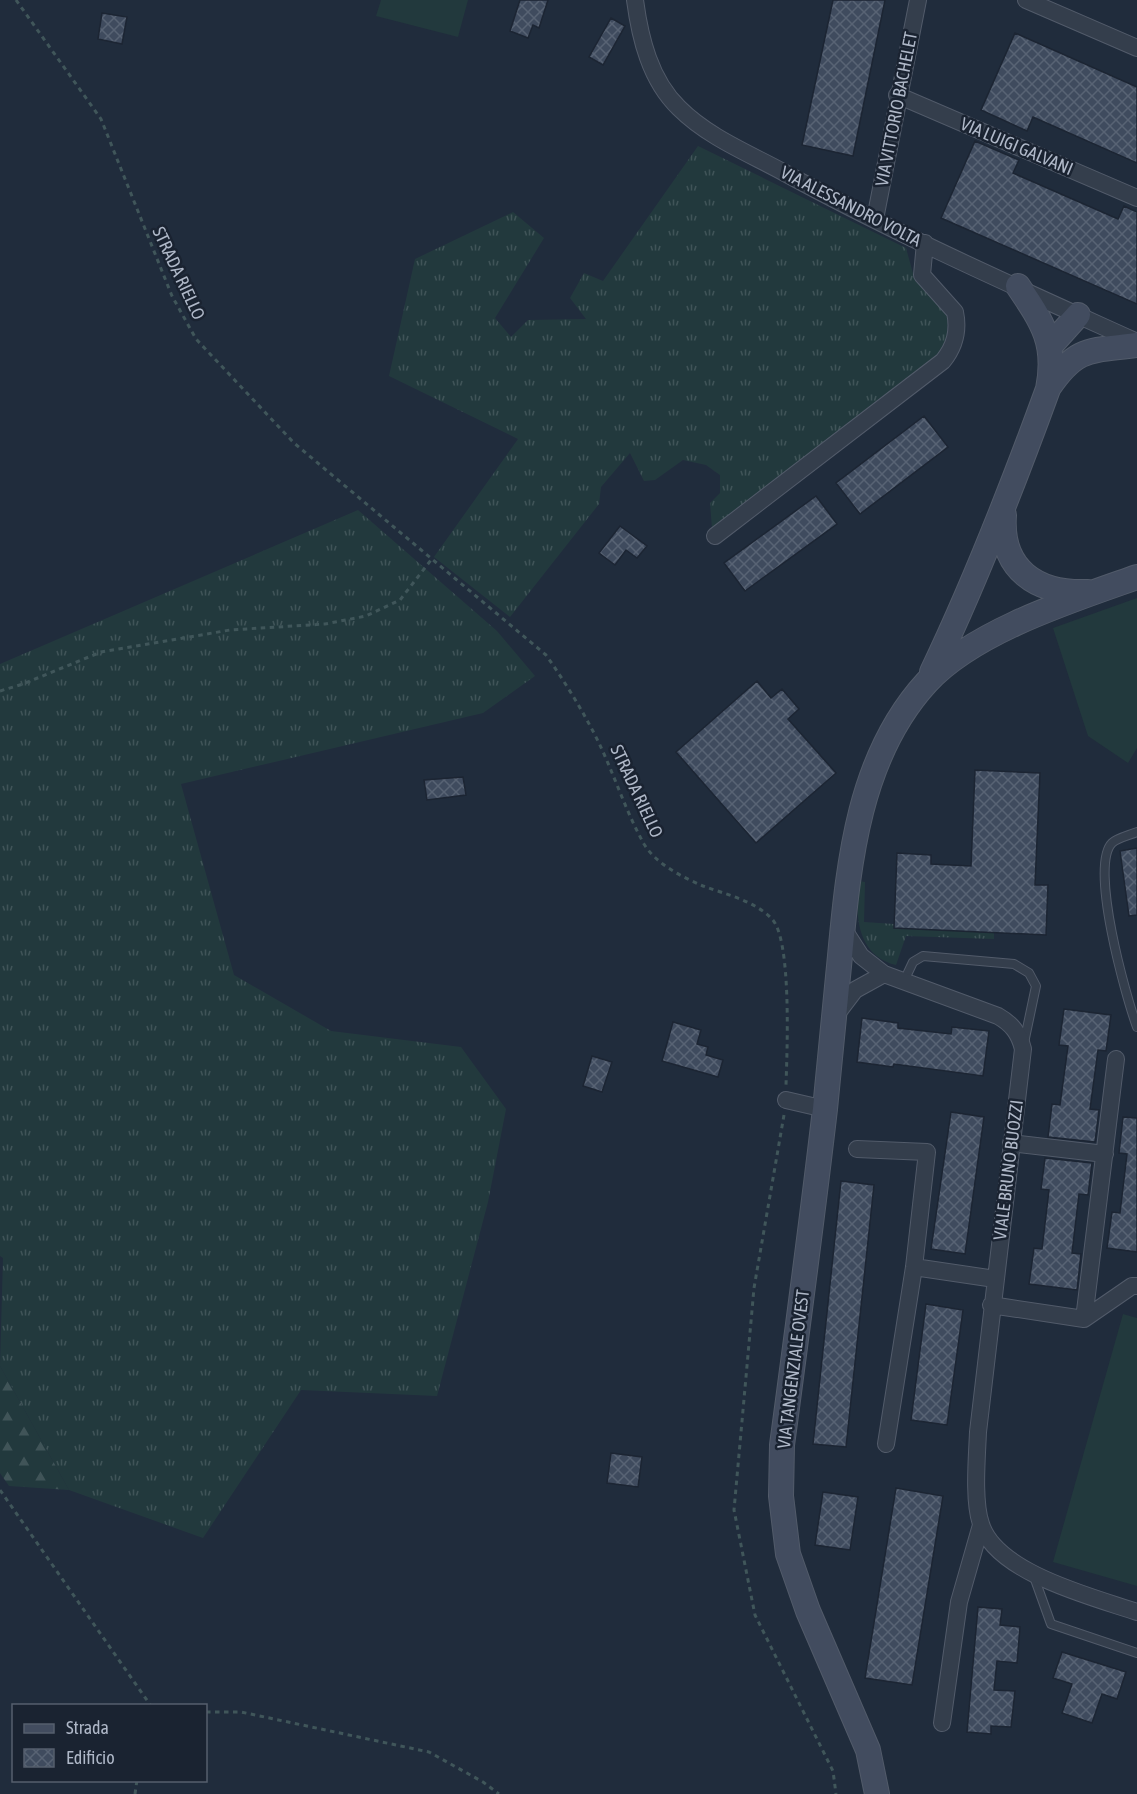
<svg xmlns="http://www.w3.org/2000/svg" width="1137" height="1794" font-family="'Asap Condensed',sans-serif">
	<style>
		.grass { fill: url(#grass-tufts) }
		.forest { fill: url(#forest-firs) }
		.garden { fill: #22393d }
		.building { fill: url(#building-cross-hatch); stroke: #1c2533; stroke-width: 1.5 }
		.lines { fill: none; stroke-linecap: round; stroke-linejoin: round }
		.lane-casing { stroke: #525b6a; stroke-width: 10 }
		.street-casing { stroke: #525b6a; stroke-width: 18 }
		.secondary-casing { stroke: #525b6a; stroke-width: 26 }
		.path { stroke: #40565a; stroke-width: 3; stroke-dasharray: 4.5 4.5; stroke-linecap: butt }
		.lane { stroke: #343e4c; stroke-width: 8 }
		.street { stroke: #343e4c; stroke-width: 16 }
		.secondary { stroke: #424c5f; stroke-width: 24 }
		.labels { text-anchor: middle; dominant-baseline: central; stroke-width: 5; stroke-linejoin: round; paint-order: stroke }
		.street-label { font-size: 18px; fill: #afb8c8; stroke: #1a2331 }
	</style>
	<defs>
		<pattern id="grass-tufts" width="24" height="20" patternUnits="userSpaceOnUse" patternTransform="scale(1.5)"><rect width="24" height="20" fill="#22393d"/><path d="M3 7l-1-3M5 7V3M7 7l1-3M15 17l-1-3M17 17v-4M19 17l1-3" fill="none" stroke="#405458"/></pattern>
		<pattern id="forest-firs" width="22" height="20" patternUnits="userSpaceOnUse" patternTransform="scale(1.5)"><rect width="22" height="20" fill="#22393d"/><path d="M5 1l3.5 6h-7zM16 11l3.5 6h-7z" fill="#405458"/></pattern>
		<pattern id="building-cross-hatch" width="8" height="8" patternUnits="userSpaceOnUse" patternTransform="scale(1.5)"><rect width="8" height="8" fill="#3f4b5e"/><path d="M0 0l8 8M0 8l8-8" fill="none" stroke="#586374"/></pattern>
	</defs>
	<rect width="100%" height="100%" fill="#202c3c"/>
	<path class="grass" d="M698,146l208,102 8,29 34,39 -1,27 -9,13 -226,172 -2,-25 10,-10v-18l-14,-10 -23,-5 -28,20 -11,1 -14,-28 -29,34 -2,17 -89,113 -76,-60 84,-118 -129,-63 26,-117 98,-47 31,26 -49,80 16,19 17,-17 58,-1 -16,-21 14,-25 19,8z
		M358,510l139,121 38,45 -52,37 -302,71 53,191 97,56 130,16 45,62 -18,93 -51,194 -136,-6 -98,148 -134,-48 -69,-124 3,-108 -3,-2v-592z
		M859,881l6,1 -1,40 30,2v4l100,5v6l-88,-3 -10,29c-40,-10 -41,-51 -37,-84z"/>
	<path class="forest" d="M0,1366l69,124 -60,-4 -9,-13z"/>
	<path class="garden" d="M381,0h87l-10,37 -82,-21z
		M1137,598v150l-9,15 -40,-27 -35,-108z
		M1123,1314l14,4v268l-84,-24z"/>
	<path class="building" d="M520,0h28l-9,28 -6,-3 -5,13 -18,-7z
		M833,0h52l-32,156 -51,-11z
		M102,13l25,4 -5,27 -24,-5z
		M611,18l14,8 -22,39 -14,-8z
		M1015,33l122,54v76l-104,-46 -6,14 -46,-21z
		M975,141l44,19 -6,13 105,46 6,-13 13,6v92l-196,-86z
		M924,416l24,31 -88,67 -24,-31z
		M816,496l21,28 -92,67 -21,-28z
		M620,526l27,20 -10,12 -11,-8 -11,15 -16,-12z
		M757,681l14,17 11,-9 17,20 -11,10 48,54 -80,70 -80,-91z
		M975,770l65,3 -5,112h13l-2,50 -152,-7 3,-75 34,2v9l40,2z
		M463,777l3,18 -39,5 -3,-20z
		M1137,848v67l-8,1 -9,-65z
		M1064,1009l47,6 -5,36 -8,-1 -8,59 9,1 -4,32 -47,-5 4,-33 8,1 8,-59 -9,-1z
		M862,1018l36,5v5l53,6 1,-7 37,4 -6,45 -89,-12 -1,3 -36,-5z
		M673,1022l28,8 -4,14 11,3 -2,8 17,5 -5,17 -56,-16z
		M592,1056l20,6 -10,30 -19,-6z
		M951,1112l33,5 -19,137 -34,-5z
		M1123,1117l14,1v134l-30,-4 5,-36 8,1 7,-59 -8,-1z
		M1045,1158l47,5 -4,32 -9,-1 -7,59 9,1 -4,36 -48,-6 5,-36 8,1 7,-59 -8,-1z
		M841,1181l33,4 -28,262 -33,-3z
		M926,1304l37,6 -16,115 -36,-5z
		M611,1453l31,4 -4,30 -31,-4z
		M896,1488l47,8 -31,189 -47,-7z
		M823,1492l35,5 -8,53 -35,-5z
		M978,1607l24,2 -2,16 20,2 -3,36 -20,-2 -3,29 21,1 -4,36 -20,-1v8l-24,-2z
		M1062,1652l64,20 -9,27 -15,-5 -10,29 -30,-10 10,-29 -19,-6z"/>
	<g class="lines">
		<defs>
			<path id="lane" d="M1137,832c-7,3 -20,6 -25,11 -23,23 14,154 25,184
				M904,981l9,-19 10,-6 91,8 15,9 7,13 -12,57
				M1033,1574l18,50 86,29"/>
			<path id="street" d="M635,0c5,38 15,80 44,108 29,29 69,45 104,64 115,63 235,116 354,170
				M1026,0l111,48
				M897,95l240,103
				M875,219l43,-219
				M715,536l228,-175c12,-15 16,-30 12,-49l-33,-37 3,-32
				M843,928l18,28 23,18 114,42c14,8 21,17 25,33l-45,383c-1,25 -5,69 3,92 15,49 112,73 156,88
				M836,1015l19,-25 29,-16
				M786,1100l39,9
				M1011,1143l94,11
				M857,1149l70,3 -13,115 -28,177
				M914,1267l81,12
				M991,1305l93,14 48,-33h5
				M1084,1319l32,-260
				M942,1723l17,-121 22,-77"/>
			<path id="secondary" d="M1051,345l27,-30
				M1049,387c28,-41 42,-36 88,-42
				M1004,515c-4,55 33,79 84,77
				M932,672c44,-92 81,-187 116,-283 9,-45 -5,-66 -30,-103
				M877,1794l-9,-44 -60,-139 -20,-57 -7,-58 1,-51c15,-112 30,-224 43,-336 5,-51 10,-102 15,-153 9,-96 19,-200 87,-274 47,-51 145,-82 210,-105"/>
		</defs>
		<use href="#lane" class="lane-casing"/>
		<use href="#street" class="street-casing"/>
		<use href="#secondary" class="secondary-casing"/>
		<path class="path" d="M16,0l85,119 71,177 24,43 98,104 252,212c19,27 37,56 52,86 16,33 28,71 46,103 12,20 38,33 59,42 22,8 52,15 69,33 20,21 15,134 14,166
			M0,691l23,-7 78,-32 129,-22 95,-6 41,-8 34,-16 31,-40
			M784,1115l-30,173 -20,222 21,105 78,156 3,23
			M0,1490l151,216
			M206,1712h35l188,40 54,30 16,12
			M135,1794l2,-14"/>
		<use href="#lane" class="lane"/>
		<use href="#street" class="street"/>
		<use href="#secondary" class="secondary"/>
	</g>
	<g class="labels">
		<g class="street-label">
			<text transform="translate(896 109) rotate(-79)">VIA VITTORIO BACHELET</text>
			<text transform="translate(1017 146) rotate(23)">VIA LUIGI GALVANI</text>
			<text transform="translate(851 206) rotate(27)">VIA ALESSANDRO VOLTA</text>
			<text transform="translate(179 273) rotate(65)">STRADA RIELLO</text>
			<text transform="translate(637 791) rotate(65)">STRADA RIELLO</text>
			<text transform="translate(1008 1170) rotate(-83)">VIALE BRUNO BUOZZI</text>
			<text transform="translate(793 1369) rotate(-83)">VIA TANGENZIALE OVEST</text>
		</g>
	</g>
	<rect x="12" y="1704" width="195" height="78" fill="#1a2331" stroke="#565f6d" stroke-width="1.5"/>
	<rect x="24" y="1724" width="30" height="9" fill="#424c5f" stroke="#565f6d" stroke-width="1.5"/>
	<text x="66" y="1734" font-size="18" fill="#afb8c8">Strada</text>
	<rect x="24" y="1749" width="30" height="18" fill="url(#building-cross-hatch)" stroke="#565f6d" stroke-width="1.5"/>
	<text x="66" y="1764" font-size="18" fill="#afb8c8">Edificio</text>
</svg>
